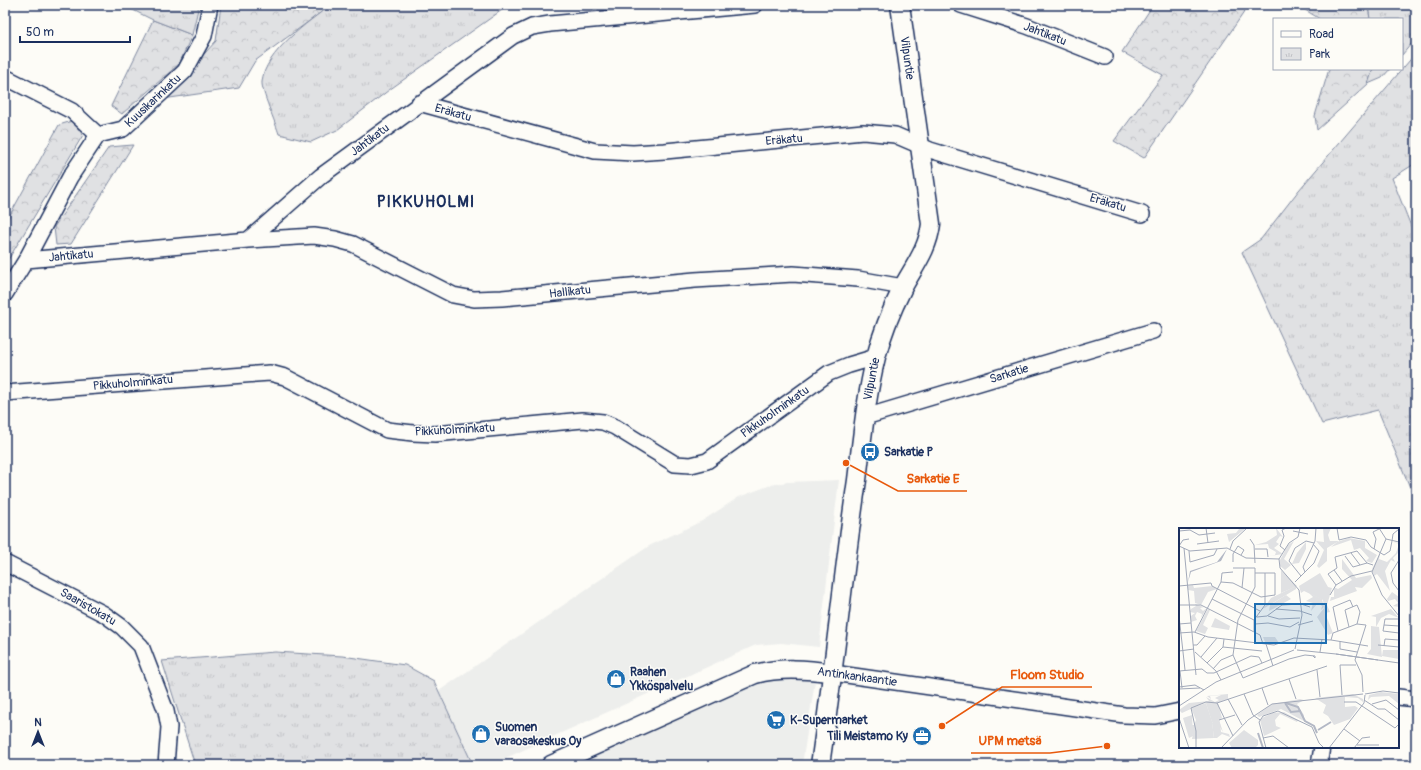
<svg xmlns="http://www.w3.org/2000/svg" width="1421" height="770" font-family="Pangolin,sans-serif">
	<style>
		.built { fill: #edeeec }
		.forest { fill: url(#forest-crowns); stroke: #7e88a0 }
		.park { fill: url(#park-tufts); stroke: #7e88a0 }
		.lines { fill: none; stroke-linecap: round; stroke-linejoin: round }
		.minor-casing { stroke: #1b2f5e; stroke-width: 18 }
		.tertiary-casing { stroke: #1b2f5e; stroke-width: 21 }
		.minor { stroke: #fdfcf7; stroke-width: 15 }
		.tertiary { stroke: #fdfcf7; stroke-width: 18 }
		.labels { text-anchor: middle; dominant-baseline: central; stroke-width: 3; stroke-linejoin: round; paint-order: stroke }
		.street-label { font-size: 12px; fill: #1b2f5e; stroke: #fdfcf7 }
		.poi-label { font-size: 12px; font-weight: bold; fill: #1b2f5e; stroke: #fdfcf7; text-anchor: start }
		.district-label { font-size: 16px; font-weight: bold; letter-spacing: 1px; fill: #1b2f5e; stroke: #fdfcf7 }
		.inset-river { fill: none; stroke: #b3b8c5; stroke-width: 2 }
		.inset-road { fill: none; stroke: #a3aaba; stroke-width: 1 }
		.view { fill: #1f6fb2; fill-opacity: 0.15; stroke: #1f6fb2; stroke-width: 2 }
		.inset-edge { fill: none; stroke: #1b2f5e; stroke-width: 2 }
		.leader { fill: none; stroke: #e8590c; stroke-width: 1.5 }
		.callout-dot { fill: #e8590c; stroke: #fdfcf7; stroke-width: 1.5 }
		.callout-label { font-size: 13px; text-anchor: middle; font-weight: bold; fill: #e8590c; stroke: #fdfcf7; stroke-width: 3; stroke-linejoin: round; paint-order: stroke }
	</style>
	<defs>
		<pattern id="forest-crowns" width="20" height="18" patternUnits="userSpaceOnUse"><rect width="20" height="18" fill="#e0e1e3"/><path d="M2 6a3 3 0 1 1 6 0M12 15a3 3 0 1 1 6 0" fill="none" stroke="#c0c1c5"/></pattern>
		<pattern id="park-tufts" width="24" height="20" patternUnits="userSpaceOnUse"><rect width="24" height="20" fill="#e0e1e3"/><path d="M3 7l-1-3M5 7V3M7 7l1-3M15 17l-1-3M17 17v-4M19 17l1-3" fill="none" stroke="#c0c1c5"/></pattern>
	</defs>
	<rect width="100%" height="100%" fill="#fdfcf7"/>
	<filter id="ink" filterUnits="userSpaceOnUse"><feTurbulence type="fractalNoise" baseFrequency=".025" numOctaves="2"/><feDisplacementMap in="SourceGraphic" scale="8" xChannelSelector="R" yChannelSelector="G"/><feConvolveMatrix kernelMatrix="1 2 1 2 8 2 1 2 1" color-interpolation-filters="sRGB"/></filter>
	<g filter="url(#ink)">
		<path class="built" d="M839,480l-20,167 -38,-4 -25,2 -266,120h-17l-34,-74 210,-145 53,-25 37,-24 32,-12 16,-3z
			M776,677l39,4 -13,84h-229l165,-76z"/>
		<path class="forest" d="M221,5h110l-76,56 -16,27 -76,11 53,-58z
			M1153,5h96l-105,153 -30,-17 49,-66 -41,-23z
			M1297,5h71l2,14h-50z
			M153,20l39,15 -13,29 -57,50 -11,-8z
			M1329,69h44l-5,15 -51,46 -2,-14z
			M72,121l11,14 -78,130v-41l54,-99z
			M133,145l-62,99 -15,1 -2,-18 55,-80z"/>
		<path class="park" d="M123,5h76l-7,30 -39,-15z
			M331,5h178l-120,85 -52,40 -26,12 -32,-8c-3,-10 -18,-44 -17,-52 2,-29 47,-61 69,-77z
			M1368,5h48v33l-14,17v-36h-32z
			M1416,53v110l-24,15 24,61v263l-38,-92 -56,14 -80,-172 19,-13 38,-49z
			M1373,69h17l-8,9 -14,6z
			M275,652l67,4 63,9 29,16 39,84h-278l-33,-104z"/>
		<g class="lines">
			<defs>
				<path id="minor" d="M961,5l66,21 78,31
					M5,77l67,34 26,24
					M419,103l176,48 38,2 32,-2 198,-19 32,3 35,15 212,64
					M248,240l66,-4 21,3 18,5 100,51 21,4 28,-1 193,-18 98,-6 65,5 45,8
					M26,260l222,-20 73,-64 192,-140 19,-9 18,-3 205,-19
					M5,294l21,-34 44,-83 28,-42 25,-6 62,-58 19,-35 6,-31
					M5,393l265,-20 15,4 102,53 26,3 22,1 148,-14 20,2 12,5 60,37 16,1 16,-4 122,-88 20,-8 27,-8
					M865,417l288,-86
					M5,563l99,51 18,13 19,19 25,65 3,16 -3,38
					M833,673l291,42 31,1 25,-5
					M1398,697l18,2
					M1319,765l3,-18"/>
				<path id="tertiary" d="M551,765l204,-91c26,-7 52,-5 78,-1
					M820,765c14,-95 23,-190 37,-285 5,-41 9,-83 19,-123 6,-24 16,-48 27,-70 12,-22 25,-38 28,-63l-31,-219"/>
			</defs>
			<use href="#minor" class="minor-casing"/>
			<use href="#tertiary" class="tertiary-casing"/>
			<use href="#minor" class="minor"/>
			<use href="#tertiary" class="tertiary"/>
		</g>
	</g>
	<defs>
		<symbol id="bus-disc" viewBox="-11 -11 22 22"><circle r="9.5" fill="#1f6fb2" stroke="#fdfcf7"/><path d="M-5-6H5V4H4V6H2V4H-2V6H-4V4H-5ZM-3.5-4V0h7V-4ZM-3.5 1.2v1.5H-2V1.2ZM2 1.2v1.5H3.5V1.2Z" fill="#fff"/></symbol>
		<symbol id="shop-disc" viewBox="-11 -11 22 22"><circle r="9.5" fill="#1f6fb2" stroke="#fdfcf7"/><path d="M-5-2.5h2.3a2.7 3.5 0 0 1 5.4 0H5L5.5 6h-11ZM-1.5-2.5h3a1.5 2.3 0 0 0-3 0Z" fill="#fff"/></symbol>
		<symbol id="supermarket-disc" viewBox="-11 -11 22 22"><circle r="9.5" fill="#1f6fb2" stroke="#fdfcf7"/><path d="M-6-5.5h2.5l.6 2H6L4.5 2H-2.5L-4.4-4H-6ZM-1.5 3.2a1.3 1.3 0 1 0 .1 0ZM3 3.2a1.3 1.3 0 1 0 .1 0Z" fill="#fff"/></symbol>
		<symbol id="office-disc" viewBox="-11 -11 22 22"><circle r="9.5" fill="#1f6fb2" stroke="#fdfcf7"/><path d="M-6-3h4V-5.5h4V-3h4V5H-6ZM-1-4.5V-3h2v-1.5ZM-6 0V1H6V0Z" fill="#fff"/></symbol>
	</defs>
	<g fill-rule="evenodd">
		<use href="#bus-disc" x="859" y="441" width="22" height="22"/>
		<use href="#shop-disc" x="605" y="668" width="22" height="22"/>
		<use href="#supermarket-disc" x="765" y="709" width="22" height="22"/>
		<use href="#shop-disc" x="470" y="723" width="22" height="22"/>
		<use href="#office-disc" x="911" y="725" width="22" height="22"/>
	</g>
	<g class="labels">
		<g class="street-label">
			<text transform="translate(1045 34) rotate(21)">Jahtikatu</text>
			<text transform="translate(907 58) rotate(82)">Vilpuntie</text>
			<text transform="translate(153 101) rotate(-43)">Kuusikarinkatu</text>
			<text transform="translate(453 113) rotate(16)">Eräkatu</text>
			<text transform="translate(370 140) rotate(-37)">Jahtikatu</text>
			<text transform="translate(784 140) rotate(-5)">Eräkatu</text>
			<text transform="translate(1108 203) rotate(17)">Eräkatu</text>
			<text transform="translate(71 256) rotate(-5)">Jahtikatu</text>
			<text transform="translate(570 292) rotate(-6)">Hallikatu</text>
			<text transform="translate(1009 374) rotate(-17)">Sarkatie</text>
			<text transform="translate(872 379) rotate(-79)">Vilpuntie</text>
			<text transform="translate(133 383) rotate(-5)">Pikkuholminkatu</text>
			<text transform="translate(775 412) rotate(-35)">Pikkuholminkatu</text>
			<text transform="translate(455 430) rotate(-3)">Pikkuholminkatu</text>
			<text transform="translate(88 607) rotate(30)">Saaristokatu</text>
			<text transform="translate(857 677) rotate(8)">Antinkankaantie</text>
		</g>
		<g class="poi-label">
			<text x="884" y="452">Sarkatie P</text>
			<text x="630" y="672">Raahen<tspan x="630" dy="14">Ykköspalvelu</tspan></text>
			<text x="790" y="720">K-Supermarket</text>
			<text x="495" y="727">Suomen<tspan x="495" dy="14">varaosakeskus Oy</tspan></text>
			<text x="908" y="736" text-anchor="end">Tili Meistamo Ky</text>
		</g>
		<g class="district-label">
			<text x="426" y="202">PIKKUHOLMI</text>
		</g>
	</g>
	<g transform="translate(1179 528)">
		<rect width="220" height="220" fill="#fdfcf7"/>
		<path d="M16,76l9,3 -4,1 3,3 4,-3 -6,10 1,-4 -5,-2 -2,4 2,4 -6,2v-6l4,-3 -5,-1 1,-3 5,-3zM49,166v5l-10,4 4,15 -3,2 4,12 -5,-8 -6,-4 -6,-18 -24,11 -3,-3 10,-7 20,-2 -3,-4 9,5 4,-2 -4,-2 6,-3 -11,1 1,3 -4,-3z" fill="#e0e1e3"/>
		<path d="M56,0h11l-17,14 -2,-8 9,-1 3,-4zM97,0l7,9 -3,-1 -4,6 3,2 -5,4 9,6 -13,2 5,-1 1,-3 -7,-4 -1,-4 -13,1 11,-3 11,-7zM170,10l16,3v7l12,7 -5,8 -6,-2 3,-3 -9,-10 -6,2 -3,-10 -20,7 6,-5zM115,13l-10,18 7,6 -6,5 -5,-4v-6l8,-15zM127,14v7l-7,14 -7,1 5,-11zM214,14l6,1v9l-6,6 2,4 -4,-2 -6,11 5,20 -13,-17 -3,2 -2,-7 8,-15 -1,5 8,3 9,-9 3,-9zM163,31l14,19 15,-3 1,3 -10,10 -7,-1 2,4 -27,10 1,-4h3v-10l4,2 14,-9 -10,-11zM117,58v3l-33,20 8,-11zM213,64l7,5v10l-6,-1 5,-3 -3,-4 -7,2 -1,-2zM130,65l13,6 2,8 -3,3 1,-4 -4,-3 -7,8 2,-8 -7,-2 7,-4zM212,81l8,9 -10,-4 -8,4 -5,9v-10l-5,-1zM204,122h16v9l-17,-3zM202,164l18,2v10l-10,-8 -18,1 -3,3 1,-5zM174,166l10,5v3l-5,-4 -13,-1v10l10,-1 3,2 -8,11 -16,6 -6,-9 -5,-3 3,-8 -11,-7zM121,171l4,1 -7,4 7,11v6l-23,-12 -22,8 -2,-2 15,-11zM105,184l14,8 -1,2 -17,-8 -5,6 1,6 5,2 -17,8 -4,-16 2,-2 10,-5zM13,187l1,21 -4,2 -6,-20zM33,195h8l1,9 8,2 1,3 -8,-3 -5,4h-3z" fill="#e0e1e3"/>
		<path d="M27,175l6,18 2,17 -22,1 1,-5 -4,-2v-7h5l2,-5 -5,-12z" fill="#e0e1e3"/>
		<path d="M144,0h8l-3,7 2,6h9l-12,7v13l-8,7 -2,-2 7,-16 -8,-9 8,1zM102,42l16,16 -16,7zM141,45l8,14 4,1 -5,17 3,7 -5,1 8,20 -5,2 -11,-18 7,-9 -1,-8 -19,-9 -3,2 -2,-7zM14,57l1,3 18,-2 5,3 -9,3 -7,13 -6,-2 -1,-12 -6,-1 -1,-4zM107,67l5,4 -22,12 1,-6zM29,81l2,1 -7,15 5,3 -3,6 -9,-3zM36,90l15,8 -1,4 -18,-3zM192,98l8,1 3,30 -15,-3 4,-5zM84,109h12l4,6 -14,-1zM27,175h10l3,6 -4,2 5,12 -7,2z" fill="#e0e1e3"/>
		<path d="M65,202l14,10v5l-2,2 -24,1 -3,-5z" fill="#e0e1e3"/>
		<path d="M48,21l-6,12 -30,11 -3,10 2,-11 27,-9z" fill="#b3b8c5"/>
		<path class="inset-river" d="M106,175l6,9 10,-1M107,175l12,4 7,14 9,5 3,7M139,202l13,-8M79,205l5,15"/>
		<path class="inset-road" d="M27,0l2,15M158,0l2,12 12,-3 15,3 5,7 13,8 6,-4 2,-10M200,0l7,11M0,3l11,-1 9,5 16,-2M114,3l15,3M71,11l4,6 1,18M207,11l-14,33 10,23 17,21M207,11l13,3M213,13l1,-7 6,-5M18,16l22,-3M0,18l11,5 37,-3 19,10 33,1M0,18l4,-6 6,-1M5,20l12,127M51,21l3,-8 14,-13M76,21h12l1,8M195,21l2,-10 -3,-7 8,-4M106,22l-5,-4 4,-10 -2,-6 4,-2M10,23l1,11 24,-7 3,-6M172,25l9,12M166,28l8,11 14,-4M100,31l1,9 19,22 3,25 -7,34M100,31l10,-16 9,-6 2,-9M220,32l-8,13 2,10 6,8M54,34v-8l5,-8 6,4 -3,5M54,40h22v19l-17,33 -5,35 10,23 46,-19 16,-4 10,1v2l-2,-2M155,42l8,11M126,44l-2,-5 12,-26 1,-13M122,48l-12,-15 6,-13 11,-7 8,2M42,54l1,-9 11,-1M116,54l19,-19 5,-12 -6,-7M157,57l15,-9 21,-5M0,58l32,-3 1,3 48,25M63,60l2,-20M151,67l6,-10 -8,-11 9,-6 -2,-11 22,-6 10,12 6,2M33,71l42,21M0,77h22l59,30 3,9M97,81l24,2 12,4M0,88l6,54M89,88l11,3 21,-1M78,89l10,-1 15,-11 19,-1 9,3M220,91h-14l-2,12 16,2M0,96l12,-1M76,96l13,-1 22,4 9,-5M119,97l15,-4M205,97l15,1M170,99l-4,-17 12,-5 3,7 -3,12M75,103v-11l11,-15v-32M159,103l-5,-24 17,-7 3,7M16,104l26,-50 12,1 28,14 14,-2v-22h-20M0,105l15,-1 14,5 66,8 20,-7 37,2 37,6M152,112l2,-7 24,-9 9,1 -11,35 7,15 1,17M161,113v8l17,3M87,116l7,22M14,117h4l8,-9M199,117l21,2M205,118l1,-7 14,1M44,119l39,4M118,122l39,4M0,123l15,-2M16,124l21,19 5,9M141,124l2,-13M22,129l16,-19M199,132l-42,-6 63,9M28,135l16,-16 1,-8M23,141l5,4h7l37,-17 8,1 3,6M34,141l8,-9 12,-5M138,142l3,27M0,143l23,-2M1,143l2,17M110,151l7,20M0,159l16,-2 9,5M83,160l6,17M0,161l21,-1M65,166l9,21 7,5M186,166l18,-3 16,2M163,167l-2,-30h16M49,171l14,26M185,172l14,9h7l14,11M165,174h12l39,26 4,-4M38,175l16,33M193,176l14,-4 13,10M0,178l37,-24 78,-32M0,190l10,30M40,192l16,-5M165,201l16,12M84,210l10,-2 16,12M178,217h22M17,220v-17l-5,-23 15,-6 11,1 110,-37M42,220l27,-28 24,-16 91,-10M87,220l-7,-26 4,-6 15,-5 34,16 7,16 5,5M150,220l35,-45 1,-8M175,220l8,-10 8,-1"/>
		<path class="view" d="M76,76h71v39h-71z"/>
		<rect width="220" height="220" class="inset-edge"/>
	</g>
	<path class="leader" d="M846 463L898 491H967M942 726L1002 687H1092M1107 746L1050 753H971"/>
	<g class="callout-dot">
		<circle cx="846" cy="463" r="4"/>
		<circle cx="942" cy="726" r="4"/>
		<circle cx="1107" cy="746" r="4"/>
	</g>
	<g class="callout-label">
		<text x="933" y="483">Sarkatie E</text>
		<text x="1047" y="679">Floom Studio</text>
		<text x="1010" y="745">UPM metsä</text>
	</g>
	<rect width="1421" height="770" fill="none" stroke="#fdfcf7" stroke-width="20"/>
	<rect x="10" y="10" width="1401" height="750" fill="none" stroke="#1b2f5e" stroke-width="1.5" filter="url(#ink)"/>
	<rect x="1273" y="18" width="130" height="52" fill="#fdfcf7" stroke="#a3aaba"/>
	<rect x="1281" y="31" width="20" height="6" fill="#fdfcf7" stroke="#a3aaba"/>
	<text x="1309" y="38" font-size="12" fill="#1b2f5e">Road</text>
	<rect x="1281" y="48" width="20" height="12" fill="url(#park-tufts)" stroke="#a3aaba"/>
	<text x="1309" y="58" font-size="12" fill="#1b2f5e">Park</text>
	<g transform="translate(38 732)" stroke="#fdfcf7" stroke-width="3" paint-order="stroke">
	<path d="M0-3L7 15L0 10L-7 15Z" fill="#1b2f5e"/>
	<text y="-6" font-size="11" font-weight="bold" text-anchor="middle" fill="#1b2f5e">N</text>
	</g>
	<path d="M20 36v6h110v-6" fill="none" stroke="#1b2f5e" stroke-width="2"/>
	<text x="26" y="36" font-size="12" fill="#1b2f5e" stroke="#fdfcf7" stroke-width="3" paint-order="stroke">50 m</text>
</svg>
